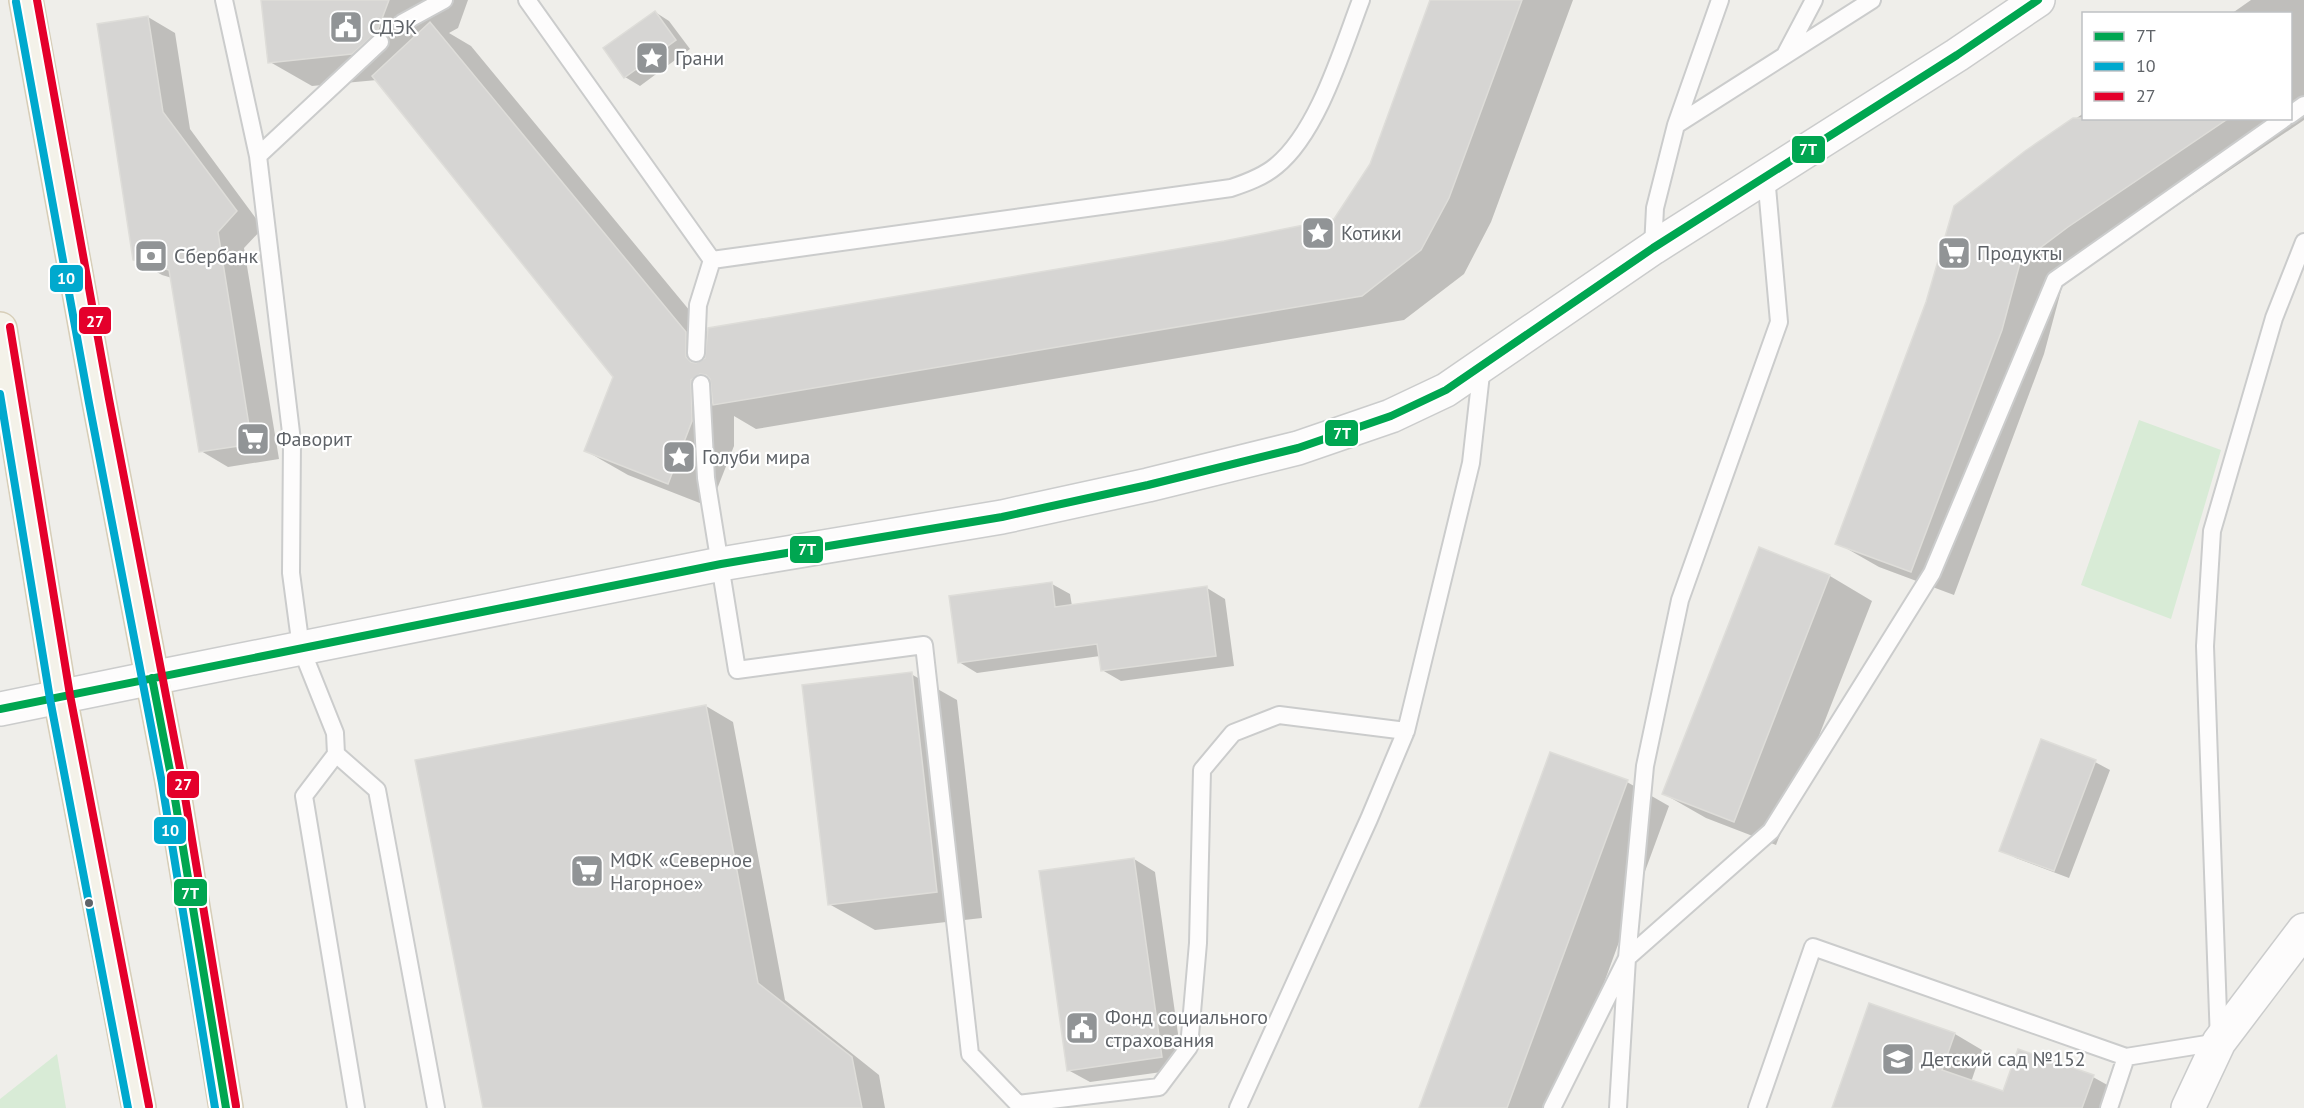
<svg xmlns="http://www.w3.org/2000/svg" width="2304" height="1108" font-family="'PT Sans',sans-serif">
	<style>
		.green { fill: #d8ebd6 }
		.shadow { fill: #0003 }
		.building { fill: #d6d5d3; stroke: #deddd9; stroke-width: 1.5 }
		.lines { fill: none; stroke-linecap: round; stroke-linejoin: round }
		.service-casing { stroke: #cbcccc; stroke-width: 20 }
		.minor-casing { stroke: #cbcccc; stroke-width: 36 }
		.tertiary-casing { stroke: #cbcccc; stroke-width: 36 }
		.primary-casing { stroke: #d7ceb8; stroke-width: 36 }
		.service { stroke: #fdfcfc; stroke-width: 16 }
		.minor { stroke: #fdfcfc; stroke-width: 33 }
		.tertiary { stroke: #fdfcfc; stroke-width: 33 }
		.primary { stroke: #f4f2e9; stroke-width: 33 }
		.bus-1-casing { stroke: #fff; stroke-width: 12 }
		.bus-2-casing { stroke: #fff; stroke-width: 12 }
		.bus-3-casing { stroke: #fff; stroke-width: 12 }
		.bus-1 { stroke: #00a651; stroke-width: 8 }
		.bus-2 { stroke: #00a9ce; stroke-width: 8 }
		.bus-3 { stroke: #e4002b; stroke-width: 8 }
		.bus-dot { fill: #5f6368; stroke: #fff; stroke-width: 2 }
		.labels { text-anchor: middle; dominant-baseline: central; stroke-width: 4.5; stroke-linejoin: round; paint-order: stroke }
		.poi-label { font-size: 20px; fill: #5f6368; stroke: #fff; text-anchor: start }
		.line-badge { stroke: #fff; stroke-width: 2 }
		.badge-label { font-size: 16px; text-anchor: middle; font-weight: bold; fill: #fff }
	</style>
	<rect width="100%" height="100%" fill="#efeeea"/>
	<path class="green" d="M2139,420l82,30 -50,169 -90,-34z
		M57,1054l9,54h-66v-9z"/>
	<path class="shadow" d="M263,0h205l-10,28 -9,5 22,13 238,288 515,-91 111,-23 36,-56 61,-164h141l-82,222 -27,52 -60,46 -648,109 -22,-13v30l-24,61 -82,-32 -42,-24 28,-75 -237,-296 -65,6 -42,-24z
		M2251,0h53v120l-197,133 -45,34 -18,67 -90,241 -75,-28 -42,-24 189,-391 58,-39v5h206v-104h-59z
		M655,12l14,9 21,28 -50,37 -15,-9 -20,-28z
		M148,17l27,16 15,96 73,99 -19,20 35,211 -51,8 -27,-16 -29,-173 -10,-3 -28,-16z
		M1760,549l70,27 42,25 -96,244 -70,-27 -42,-24z
		M1052,584l18,10 2,12 135,-18 18,11 9,67 -113,15 -19,-11 -2,-14 -123,17 -18,-11z
		M911,674l46,26 25,218 -107,12 -46,-26z
		M706,706l27,16 52,278 94,75 6,33h-401z
		M2095,762l15,8 -41,108 -53,-20 -15,-8z
		M1627,782l42,24 -111,302h-137z
		M1134,859l21,13 28,197 -93,13 -22,-12z
		M1870,1005l85,29 27,16 -11,32 32,11 90,-16 27,15 -5,16h-281z"/>
	<path class="building" d="M261,0h128l-12,32 -25,22 -84,9z
		M1430,0h92l-73,198 -28,52 -59,46 -649,109 -3,-26 -4,-4 -6,-1 -9,6 1,41 -24,63 -84,-33 29,-74 -241,-301 58,-54 256,310v25l5,5 5,1 9,-5 3,-30 516,-87 110,-22 36,-55z
		M655,11l21,29 -52,38 -21,-30z
		M148,16l15,96 74,99 -19,21 34,212 -53,8 -30,-182 -36,-10 -36,-236z
		M2073,118h156l-161,109 -48,36 -18,67 -91,242 -76,-28 91,-242 28,-96 71,-55z
		M1759,547l71,28 -96,247 -72,-28z
		M1052,582l3,25 152,-21 9,70 -115,15 -4,-27 -139,19 -9,-67z
		M912,672l25,220 -109,13 -26,-220z
		M706,705l52,278 94,74 10,51h-379l-68,-348z
		M2041,739l55,21 -42,111 -55,-20z
		M1550,752l78,28 -121,328h-88z
		M1134,858l28,199 -95,14 -28,-200z
		M1869,1003l86,30 -13,37 61,21 15,-42 76,26 -12,33h-250z"/>
	<g class="lines">
		<defs>
			<path id="service" d="M224,0l34,156 34,285 -1,132 10,75 34,85 1,21 -32,42 52,312
				M527,0l185,260 519,-72c15,-5 32,-11 45,-22 42,-34 66,-116 85,-166
				M402,23l42,-23
				M1785,55l29,-55
				M2290,115l14,-10
				M1676,125l44,-125
				M258,156l122,-114
				M1653,248l2,-40 21,-83 196,-125
				M696,353l2,-48 14,-45
				M701,384l5,94 31,192 187,-25 46,409 48,50 141,-17 30,-40 9,-104 4,-173 31,-37 46,-18 127,16
				M336,754l41,36 59,318
				M1238,1108l131,-289 37,-88 65,-268 11,-98
				M1552,1108l75,-150 18,-192 35,-166 99,-278 -13,-146
				M1618,1108l9,-150 144,-127 161,-258 123,-293 230,-162
				M1757,1108l56,-161 313,110 93,-15 -14,-396 7,-115 62,-213 30,-76
				M2109,1108l17,-51"/>
			<path id="minor" d="M152,678l569,-114 281,-47 146,-32 150,-37 93,-32 55,-26 207,-142 304,-193 81,-55
				M2188,1108l31,-66 85,-112"/>
			<path id="tertiary" d="M0,709l152,-31"/>
			<path id="primary" d="M26,0l73,401 73,380 54,327
				M0,329l60,368 79,411"/>
		</defs>
		<use href="#service" class="service-casing"/>
		<use href="#minor" class="minor-casing"/>
		<use href="#tertiary" class="tertiary-casing"/>
		<use href="#primary" class="primary-casing"/>
		<use href="#service" class="service"/>
		<use href="#minor" class="minor"/>
		<use href="#tertiary" class="tertiary"/>
		<use href="#primary" class="primary"/>
		<defs>
			<path id="bus-1" d="M152,678l20,103 54,327
				M0,709l721,-145 281,-47 146,-32 150,-37 93,-32 55,-26 207,-142 304,-193 81,-55"/>
			<path id="bus-2" d="M16,2l73,401 73,380 53,325
				M0,394l50,305 78,409"/>
			<path id="bus-3" d="M37,0l72,399 73,380 54,327
				M10,327l60,368 79,411"/>
		</defs>
		<use href="#bus-1" class="bus-1-casing"/>
		<use href="#bus-2" class="bus-2-casing"/>
		<use href="#bus-3" class="bus-3-casing"/>
		<use href="#bus-1" class="bus-1"/>
		<use href="#bus-2" class="bus-2"/>
		<use href="#bus-3" class="bus-3"/>
	</g>
	<defs>
		<symbol id="civic-square" viewBox="-11 -11 22 22"><rect x="-9" y="-9" width="18" height="18" rx="4" fill="#919496" stroke="#fff"/><path d="M-.6-6.5H3V-4.5H.6V-3L4-1V1h2V6H-6V1h2V-1L-.6-3ZM-1.2 2.5V6h2.4V2.5Z" fill="#fff"/></symbol>
		<symbol id="sight-square" viewBox="-11 -11 22 22"><rect x="-9" y="-9" width="18" height="18" rx="4" fill="#919496" stroke="#fff"/><path d="M0-6L1.8-2.2L6-1.7L2.9 1.2L3.7 5.4L0 3.3L-3.7 5.4L-2.9 1.2L-6-1.7L-1.8-2.2Z" fill="#fff"/></symbol>
		<symbol id="supermarket-square" viewBox="-11 -11 22 22"><rect x="-9" y="-9" width="18" height="18" rx="4" fill="#919496" stroke="#fff"/><path d="M-6-5.5h2.5l.6 2H6L4.5 2H-2.5L-4.4-4H-6ZM-1.5 3.2a1.3 1.3 0 1 0 .1 0ZM3 3.2a1.3 1.3 0 1 0 .1 0Z" fill="#fff"/></symbol>
		<symbol id="bank-square" viewBox="-11 -11 22 22"><rect x="-9" y="-9" width="18" height="18" rx="4" fill="#919496" stroke="#fff"/><path d="M-6-4H6V4H-6ZM0-2.3a2.3 2.3 0 1 0 0 4.6a2.3 2.3 0 1 0 0-4.6Z" fill="#fff"/></symbol>
		<symbol id="school-square" viewBox="-11 -11 22 22"><rect x="-9" y="-9" width="18" height="18" rx="4" fill="#919496" stroke="#fff"/><path d="M0-5L7-2L0 1L-7-2ZM-4 1L0 2.5L4 1V4Q0 6-4 4Z" fill="#fff"/></symbol>
	</defs>
	<g fill-rule="evenodd">
		<use href="#civic-square" x="327" y="8" width="38" height="38"/>
		<use href="#sight-square" x="633" y="39" width="38" height="38"/>
		<use href="#sight-square" x="1299" y="214" width="38" height="38"/>
		<use href="#supermarket-square" x="1935" y="234" width="38" height="38"/>
		<use href="#bank-square" x="132" y="237" width="38" height="38"/>
		<use href="#supermarket-square" x="234" y="420" width="38" height="38"/>
		<use href="#sight-square" x="660" y="438" width="38" height="38"/>
		<use href="#supermarket-square" x="568" y="852" width="38" height="38"/>
		<use href="#civic-square" x="1063" y="1009" width="38" height="38"/>
		<use href="#school-square" x="1879" y="1040" width="38" height="38"/>
	</g>
	<circle class="bus-dot" cx="89" cy="903" r="5"/>
	<g class="labels">
		<g class="poi-label">
			<text x="369" y="27">СДЭК</text>
			<text x="675" y="58">Грани</text>
			<text x="1341" y="233">Котики</text>
			<text x="1977" y="253">Продукты</text>
			<text x="174" y="256">Сбербанк</text>
			<text x="276" y="439">Фаворит</text>
			<text x="702" y="457">Голуби мира</text>
			<text x="610" y="860">МФК «Северное<tspan x="610" dy="23">Нагорное»</tspan></text>
			<text x="1105" y="1017">Фонд социального<tspan x="1105" dy="23">страхования</tspan></text>
			<text x="1921" y="1059">Детский сад №152</text>
		</g>
	</g>
	<g class="line-badge">
		<rect x="1791" y="135" width="35" height="29" rx="6" fill="#00a651"/>
		<rect x="49" y="264" width="35" height="29" rx="6" fill="#00a9ce"/>
		<rect x="78" y="306" width="34" height="29" rx="6" fill="#e4002b"/>
		<rect x="1324" y="419" width="35" height="28" rx="6" fill="#00a651"/>
		<rect x="789" y="535" width="35" height="29" rx="6" fill="#00a651"/>
		<rect x="166" y="770" width="34" height="29" rx="6" fill="#e4002b"/>
		<rect x="153" y="816" width="34" height="29" rx="6" fill="#00a9ce"/>
		<rect x="173" y="878" width="35" height="29" rx="6" fill="#00a651"/>
	</g>
	<g class="badge-label">
		<text x="1808" y="155">7Т</text>
		<text x="66" y="284">10</text>
		<text x="95" y="327">27</text>
		<text x="1342" y="439">7Т</text>
		<text x="807" y="555">7Т</text>
		<text x="183" y="790">27</text>
		<text x="170" y="836">10</text>
		<text x="190" y="899">7Т</text>
	</g>
	<rect x="2082" y="12" width="210" height="108" fill="#ffffff" stroke="#bfc1c3" stroke-width="1.5"/>
	<rect x="2094" y="32" width="30" height="9" fill="#00a651" stroke="#bfc1c3" stroke-width="1.5"/>
	<text x="2136" y="42" font-size="18" fill="#5f6368">7Т</text>
	<rect x="2094" y="62" width="30" height="9" fill="#00a9ce" stroke="#bfc1c3" stroke-width="1.5"/>
	<text x="2136" y="72" font-size="18" fill="#5f6368">10</text>
	<rect x="2094" y="92" width="30" height="9" fill="#e4002b" stroke="#bfc1c3" stroke-width="1.5"/>
	<text x="2136" y="102" font-size="18" fill="#5f6368">27</text>
</svg>
